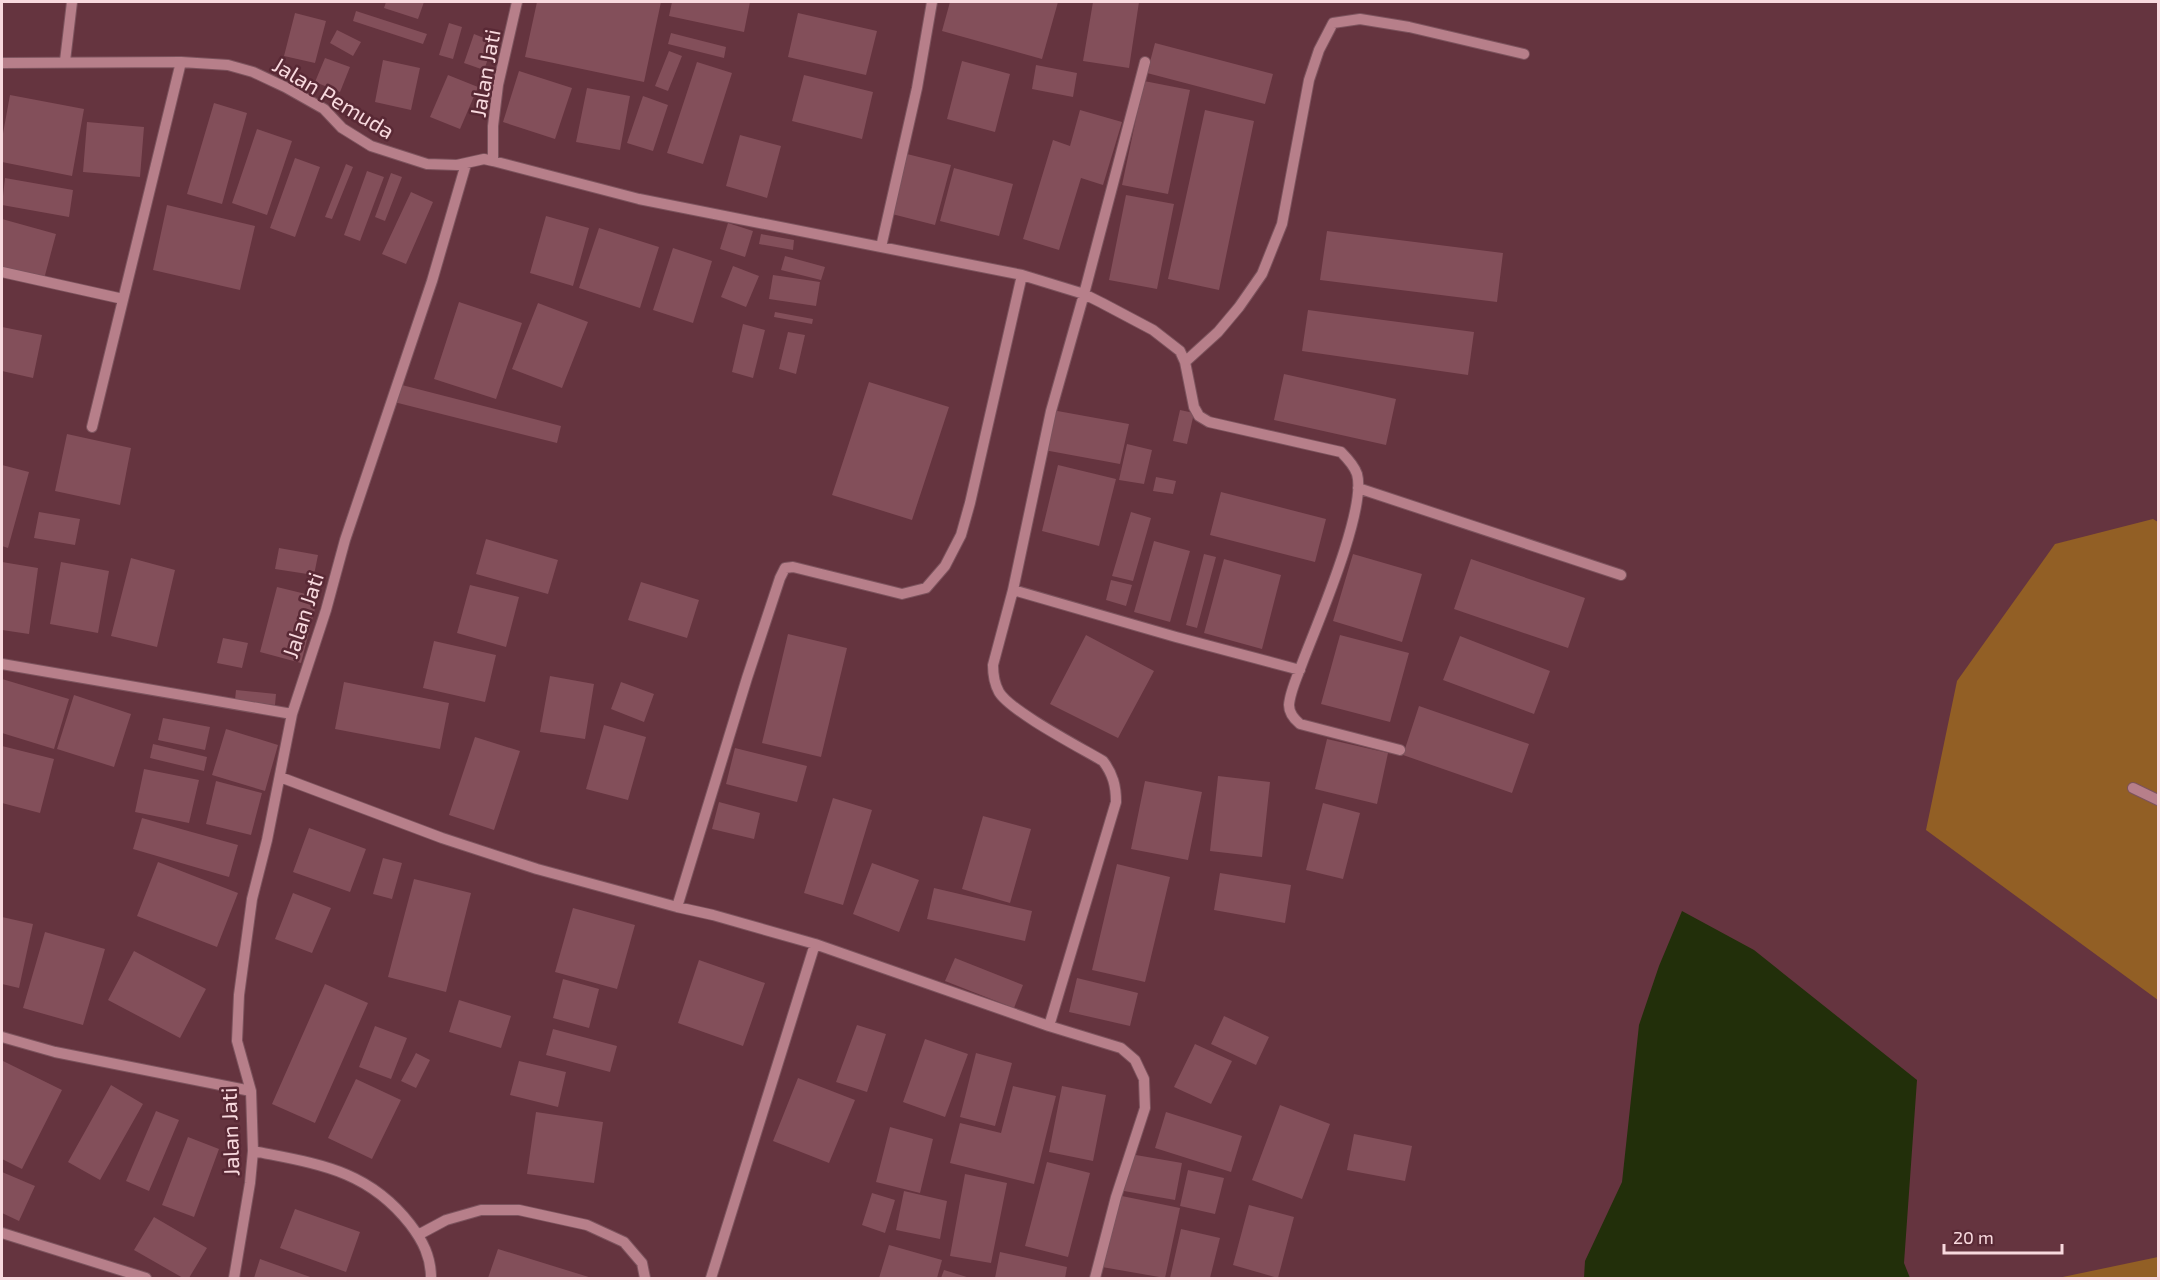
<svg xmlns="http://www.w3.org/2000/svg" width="2160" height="1280" font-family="'Exo 2',sans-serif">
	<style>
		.green { fill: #925f25 }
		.water { fill: #222f0a }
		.building { fill: #834f5a }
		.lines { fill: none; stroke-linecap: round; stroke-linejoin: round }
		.minor-casing { stroke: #7c535d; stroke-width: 12 }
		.minor { stroke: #b77f8a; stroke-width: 10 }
		.labels { text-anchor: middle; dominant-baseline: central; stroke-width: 5; stroke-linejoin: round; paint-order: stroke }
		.street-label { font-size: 22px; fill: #f8d9de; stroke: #592935 }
	</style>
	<rect width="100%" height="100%" fill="#65343f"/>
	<path class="green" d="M2153,519l5,3v478l-232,-170 31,-149 98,-137z
		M2158,1257v21h-100z"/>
	<path class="water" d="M1682,911l72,39 163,130 -13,183 6,15h-326l1,-17 37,-79 17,-157 20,-59z"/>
	<path class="building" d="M386,2h38l-6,17 -34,-11z
		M537,2h124l-17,80 -119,-25z
		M672,2h78l-6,30 -75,-16z
		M950,2h108l-16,57 -100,-28z
		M1093,2h46l-10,66 -46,-7z
		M356,11l71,23 -4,10 -70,-23z
		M295,13l31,8 -11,42 -31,-7z
		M798,13l79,18 -11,44 -78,-18z
		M449,23l13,4 -9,32 -14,-4z
		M337,30l24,12 -8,14 -23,-13z
		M671,33l55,14 -2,11 -56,-14z
		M474,34l20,8 -10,28 -20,-7z
		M1155,43l118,31 -8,30 -118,-31z
		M669,51l13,5 -14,35 -13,-5z
		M325,58l25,9 -10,25 -25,-10z
		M383,60l37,8 -9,42 -36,-8z
		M962,61l48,13 -15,58 -48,-13z
		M697,62l35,11 -29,91 -36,-11z
		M1036,65l41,8 -4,24 -41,-8z
		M519,71l53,17 -17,51 -52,-17z
		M448,75l30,12 -18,42 -30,-12z
		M804,75l69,17 -11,47 -70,-18z
		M1144,81l46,9 -22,104 -46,-9z
		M587,88l43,8 -10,54 -44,-8z
		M10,95l74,14 -12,67 -70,-14v-23z
		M643,96l25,9 -15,46 -26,-8z
		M214,103l33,10 -25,91 -35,-10z
		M1080,110l42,12 -19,63 -22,-7 -22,72 -36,-11 30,-99 17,6z
		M1205,110l49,11 -35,169 -51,-11z
		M87,122l57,5 -4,50 -57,-5z
		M257,129l35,12 -25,74 -35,-12z
		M740,135l41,11 -14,52 -41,-12z
		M907,154l44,11 -16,60 -43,-11z
		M295,158l25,9 -25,70 -25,-9z
		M346,164l7,3 -21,52 -7,-2z
		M954,168l59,16 -14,52 -59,-15z
		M367,171l17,6 -24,64 -16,-6z
		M391,173l11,4 -17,44 -10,-4z
		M5,178l68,12 -4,27 -67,-12z
		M411,192l22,10 -27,62 -24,-10z
		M1126,195l48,9 -17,85 -48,-9z
		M167,205l88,21 -15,64 -87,-20z
		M546,216l43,12 -16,58 -43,-13z
		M2,219l54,15 -12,45 -42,-12z
		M728,223l25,8 -8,26 -25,-8z
		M599,228l60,19 -19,61 -61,-20z
		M1327,231l176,22 -6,49 -177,-22z
		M761,234l33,6 -1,10 -34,-6z
		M673,248l39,13 -19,62 -40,-13z
		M785,256l40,11 -4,13 -40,-10z
		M733,266l26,10 -13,31 -25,-10z
		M773,275l47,7 -4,24 -47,-7z
		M459,302l63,21 -26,76 -62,-20z
		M538,303l50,19 -26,66 -50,-19z
		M1308,310l166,22 -6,43 -166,-24z
		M775,312l38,7 -1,5 -38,-7z
		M743,324l22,6 -12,48 -21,-6z
		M2,327l40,8 -9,43 -31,-7z
		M788,332l17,3 -9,39 -17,-5z
		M1284,374l112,25 -10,46 -112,-25z
		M869,382l80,25 -37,113 -80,-25z
		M398,384l163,42 -4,17 -163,-41z
		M1052,410l77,14 -9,40 -76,-14z
		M1180,410l14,3 -7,31 -14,-3z
		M67,434l64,14 -11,57 -65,-14z
		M1127,444l25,6 -8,34 -25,-4z
		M2,465l27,7 -21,76 -6,-2z
		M1058,465l58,14 -17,67 -57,-15z
		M1156,477l20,4 -3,13 -20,-3z
		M1221,492l105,27 -11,43 -105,-27z
		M39,512l41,7 -5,26 -41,-7z
		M1131,512l20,6 -18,63 -21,-5z
		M486,539l72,21 -10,34 -72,-20z
		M1154,541l36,10 -20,71 -36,-10z
		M279,548l39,7 -4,20 -39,-6z
		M1204,554l12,3 -19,71 -11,-3z
		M1353,554l69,20 -20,68 -69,-21z
		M131,558l44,12 -18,77 -46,-11z
		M1224,559l57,16 -19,74 -58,-16z
		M1471,559l114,39 -17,50 -114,-39z
		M2,562l36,6 -9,66 -27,-4z
		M61,562l48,9 -11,62 -48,-9z
		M1111,580l21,5 -6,21 -20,-6z
		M641,582l58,18 -12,38 -59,-18z
		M470,585l49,12 -13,50 -49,-14z
		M277,587l41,10 -17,66 -41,-11z
		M788,634l59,14 -26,109 -59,-14z
		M1086,635l68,36 -36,67 -68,-34z
		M1340,635l69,18 -19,69 -69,-18z
		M1460,636l90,35 -16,43 -91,-34z
		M223,638l25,5 -6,25 -25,-5z
		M434,641l62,14 -11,47 -62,-14z
		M550,676l44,8 -9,55 -45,-7z
		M2,679l67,20 -15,50 -52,-16z
		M344,682l105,21 -9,46 -105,-20z
		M621,682l33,12 -10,28 -33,-13z
		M236,690l40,4 -1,11 -40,-5z
		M74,695l57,19 -17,53 -57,-18z
		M1419,706l110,38 -17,49 -109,-38z
		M163,718l47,9 -5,23 -47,-10z
		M604,725l42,12 -18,63 -42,-11z
		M226,729l52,16 -13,46 -53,-16z
		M475,737l45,14 -26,79 -45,-15z
		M1327,739l61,14 -11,51 -62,-15z
		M153,744l54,13 -3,14 -54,-13z
		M2,746l52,13 -14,54 -38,-10z
		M735,748l72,18 -10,36 -71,-18z
		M144,769l55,11 -10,43 -54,-11z
		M1218,776l52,6 -8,75 -52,-6z
		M216,781l46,12 -11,42 -45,-11z
		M1145,781l57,11 -14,68 -57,-11z
		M833,798l39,12 -29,95 -39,-12z
		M719,802l41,11 -6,26 -42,-10z
		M1323,803l37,10 -17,66 -37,-9z
		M983,816l48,13 -21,74 -48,-14z
		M142,818l96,27 -9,32 -96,-28z
		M309,828l57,21 -16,43 -57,-20z
		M383,858l19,5 -10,36 -19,-5z
		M158,862l80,31 -21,54 -80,-31z
		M872,863l47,17 -20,52 -46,-18z
		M1117,864l53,13 -25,105 -53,-12z
		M1220,873l71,12 -6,38 -71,-13z
		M414,879l57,14 -25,99 -58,-15z
		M934,888l98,23 -7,30 -98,-22z
		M293,893l38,15 -19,45 -37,-14z
		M573,908l62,17 -18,64 -62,-17z
		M2,917l31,7 -14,64 -17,-4z
		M45,932l60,17 -22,76 -60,-17z
		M134,951l72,38 -26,49 -72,-38z
		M955,958l68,27 -9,23 -69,-27z
		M699,960l66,23 -22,63 -65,-23z
		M1077,978l61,15 -8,33 -61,-14z
		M563,979l36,10 -10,39 -36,-10z
		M325,984l43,19 -53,120 -43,-19z
		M459,1000l52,16 -10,32 -52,-16z
		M1224,1016l45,21 -13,28 -45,-21z
		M857,1025l29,9 -19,58 -31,-10z
		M375,1026l32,12 -16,41 -32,-12z
		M553,1029l64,17 -7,26 -64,-17z
		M925,1039l43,15 -23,63 -42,-15z
		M1195,1044l37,17 -21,43 -37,-17z
		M416,1053l14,7 -14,28 -15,-7z
		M976,1053l36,10 -17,63 -35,-9z
		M3,1061l59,29 -40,79 -20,-10z
		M519,1061l47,11 -8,35 -48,-12z
		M798,1078l57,22 -26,63 -56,-22z
		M356,1079l45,21 -29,59 -44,-21z
		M111,1085l32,19 -43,76 -32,-18z
		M1013,1086l43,10 -22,88 -84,-21 10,-40 41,10z
		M1062,1086l44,9 -13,66 -44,-9z
		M1280,1105l50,19 -28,75 -50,-19z
		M156,1111l23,9 -30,71 -23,-10z
		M536,1112l67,10 -9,61 -67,-9z
		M1166,1112l76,24 -11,36 -76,-24z
		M890,1127l43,12 -13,54 -44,-11z
		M1354,1134l58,12 -7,35 -58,-11z
		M188,1137l31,12 -25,68 -32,-12z
		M1130,1154l52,9 -7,37 -51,-9z
		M1047,1162l43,11 -22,84 -43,-11z
		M1188,1170l36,8 -9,36 -35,-8z
		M2,1172l33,14 -16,35 -17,-8z
		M965,1174l42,9 -16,80 -41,-7z
		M904,1191l43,10 -7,38 -44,-9z
		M872,1193l23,7 -10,33 -23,-8z
		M1117,1195l63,13 -15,70 -63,-11z
		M1249,1205l45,12 -16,61 -45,-13z
		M295,1209l65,23 -14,40 -66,-24z
		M154,1217l53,31 -18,30h-6l-49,-28z
		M1181,1229l39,9 -10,40h-40z
		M889,1245l53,15 -5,18h-58z
		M498,1249l94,29h-104z
		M1000,1252l67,15 -2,11h-70z
		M260,1259l53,19h-59z
		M944,1270l26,8h-29z"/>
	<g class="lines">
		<defs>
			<path id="minor" d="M65,61l7,-59
				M2,63l179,-1 47,3 25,7 32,15 39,22 18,19 29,18 56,18 30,1 27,-6 9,2v-35l5,-41 19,-83
				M493,161l146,38 383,76 62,19 18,9 51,27 27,21 5,11 9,45 5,9 10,6 132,30c6,6 13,13 16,22 10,35 -40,150 -54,187 -5,14 -13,30 -14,44 0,8 5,14 11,19l100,26
				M881,247l36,-159 15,-86
				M2,272l121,27
				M1185,362l33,-30 21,-25 23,-33 20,-50 27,-144 10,-30 14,-27 27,-4 49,8 115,27
				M92,427l89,-365
				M1358,488l263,87
				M1013,590l163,47 124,33
				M2,664l290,50
				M280,777l162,61 95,31 140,38 36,8 102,29 234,82 72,22 14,12 9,19 1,29 -29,89 -21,81
				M2133,788l25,12
				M677,907l70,-229 33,-100 5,-10 8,-1 109,27 24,-6 19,-22 16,-31 9,-32 52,-228
				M1049,1026l67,-224c0,-16 -3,-28 -13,-41 -22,-13 -93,-50 -104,-69 -5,-9 -6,-17 -6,-27l20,-75 38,-179 33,-117 61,-232
				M2,1037l53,15 196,39
				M253,1151c64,13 114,18 157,73 13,17 21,33 21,54
				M2,1233l144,45
				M418,1235l28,-15 35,-10h38l68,15 37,17 18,21 3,15
				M234,1278l16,-95 3,-32 -2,-60 -14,-50 2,-46 13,-96 15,-59 25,-126 34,-104 19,-70 87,-259 34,-117
				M711,1278l104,-334"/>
		</defs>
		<use href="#minor" class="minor-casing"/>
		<use href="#minor" class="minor"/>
	</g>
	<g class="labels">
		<g class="street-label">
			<text transform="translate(484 73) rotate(-80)">Jalan Jati</text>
			<text transform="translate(334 97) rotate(31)">Jalan Pemuda</text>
			<text transform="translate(302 615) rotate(-72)">Jalan Jati</text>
			<text transform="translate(229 1132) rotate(-92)">Jalan Jati</text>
		</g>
	</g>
	<rect width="2160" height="1280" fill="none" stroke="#f8d9de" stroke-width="6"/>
	<path d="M1944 1244v9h118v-9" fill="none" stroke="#f8d9de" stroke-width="3"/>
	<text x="1953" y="1244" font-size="18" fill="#f8d9de" stroke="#592935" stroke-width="4.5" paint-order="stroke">20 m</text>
</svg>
